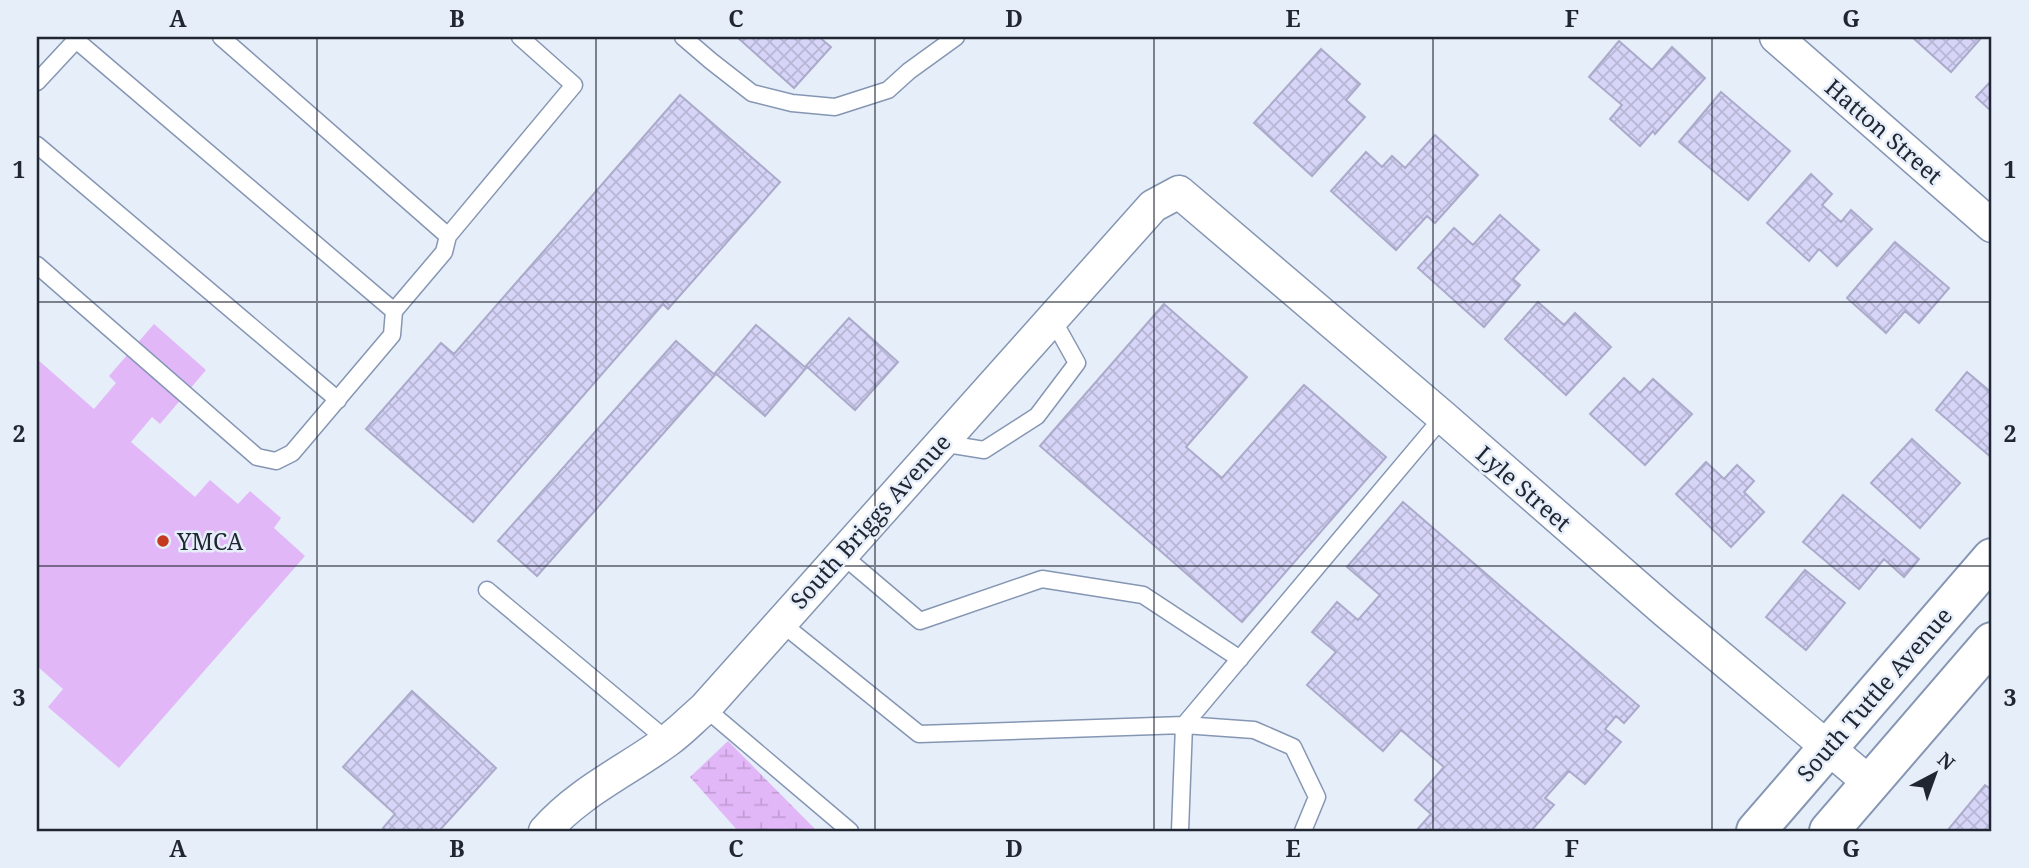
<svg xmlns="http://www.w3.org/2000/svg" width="2029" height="868" font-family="'Noto Serif',serif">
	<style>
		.wetland { fill: url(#wetland-marsh) }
		.garden { fill: #e2b7f8 }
		.building { fill: url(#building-cross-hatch); stroke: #abaacb; stroke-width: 2 }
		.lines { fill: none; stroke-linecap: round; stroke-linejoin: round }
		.service-casing { stroke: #8596b3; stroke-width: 19 }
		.minor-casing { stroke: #8596b3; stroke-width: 35 }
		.secondary-casing { stroke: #8596b3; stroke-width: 42 }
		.service { stroke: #fff; stroke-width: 16 }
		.minor { stroke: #fff; stroke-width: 32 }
		.secondary { stroke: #fff; stroke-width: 38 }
		.grid { fill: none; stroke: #202732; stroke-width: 2; stroke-opacity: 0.55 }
		.poi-dot { fill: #c43920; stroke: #e6eefa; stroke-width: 2.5 }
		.labels { text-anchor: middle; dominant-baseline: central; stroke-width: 5; stroke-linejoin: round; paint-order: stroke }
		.street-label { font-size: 23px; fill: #202732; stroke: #e6eefa }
		.poi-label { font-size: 23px; fill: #202732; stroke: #e6eefa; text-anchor: start }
		.neatline { fill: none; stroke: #202732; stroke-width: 2.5 }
		.grid-label { font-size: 23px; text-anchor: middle; font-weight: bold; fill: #202732 }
	</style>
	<defs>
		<pattern id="wetland-marsh" width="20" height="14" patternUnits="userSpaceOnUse" patternTransform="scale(1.75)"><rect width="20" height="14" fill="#e2b7f8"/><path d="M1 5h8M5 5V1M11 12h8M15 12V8" fill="none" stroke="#c29dd5"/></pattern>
		<pattern id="building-cross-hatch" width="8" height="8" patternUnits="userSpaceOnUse" patternTransform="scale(1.75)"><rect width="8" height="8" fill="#d6d4f7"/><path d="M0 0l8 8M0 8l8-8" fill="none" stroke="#b7b6d4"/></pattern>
	</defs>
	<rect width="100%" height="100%" fill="#e6eefa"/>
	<path class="wetland" d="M728,741l89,90h-79l-48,-54z"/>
	<path class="garden" d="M154,324l52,46 -46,54 -8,-7 -21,25 64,55 15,-17 28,24 12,-13 31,27 -7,10 31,28 -186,212 -71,-61 15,-18 -26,-23v-307l57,50 22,-26 -7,-7z"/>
	<path class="building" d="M737,37h82l12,10 -37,41z
		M1912,37h70l-31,35z
		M1619,41l33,29 20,-23 33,31 -50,56 -2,-3 -13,15 -30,-27 12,-14 -33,-28z
		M1321,49l39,35 -14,16 19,17 -53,59 -58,-53z
		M1992,80v32l-16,-15z
		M1721,92l69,59 -42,49 -69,-58z
		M680,95l100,87 -112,127 -5,-5 -190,218 -107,-93 75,-86 13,11z
		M1435,135l43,40 -43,48 -8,-7 -31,34 -65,-59 35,-39 16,15 10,-11 13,12z
		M1811,174l21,20 -10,11 19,17 10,-12 21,19 -35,37 -18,-17 -10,12 -42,-38z
		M1500,215l39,35 -26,29 7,6 -36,42 -66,-59 36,-40 19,17z
		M1895,242l54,46 -30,35 -14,-12 -19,22 -39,-35z
		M1538,302l26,23 11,-12 36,34 -45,48 -61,-56z
		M1164,304l83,73 -61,70 36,31 82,-93 82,72 -144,165 -202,-176z
		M849,318l49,44 -43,48 -49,-44z
		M756,325l50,43 -41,48 -50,-43z
		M676,341l39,34 -178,201 -39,-35z
		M1967,372l25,21v65l-56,-48z
		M1624,378l16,15 13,-14 39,35 -47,51 -55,-51z
		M1912,439l48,44 -40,45 -49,-45z
		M1706,462l18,17 13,-14 17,16 -10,11 20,20 -33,35 -55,-53z
		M1843,495l76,64 -15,18 -20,-18 -25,30 -56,-47z
		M1403,502l236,204 -15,17 -8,-7 -11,13 16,13 -36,42 -16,-13 -24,27 9,7 -23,26h-115l15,-17 -16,-14 29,-33 -43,-37 -18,21 -76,-66 29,-33 -24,-20 25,-30 21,18 22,-25 -33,-28z
		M1805,570l40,33 -39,47 -40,-33z
		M412,691l84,77 -57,63h-52l-4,-3 12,-14 -52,-47z
		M1985,785l7,5v41h-45z"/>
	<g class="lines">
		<defs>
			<path id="service" d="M221,37l227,199
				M683,37l28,24 41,32 40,10 43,4 53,-17 21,-19 47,-34
				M37,82l39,-42 318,271
				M37,145l301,255
				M37,265l220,192 19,4 16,-8 100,-118 2,-24 50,-59 4,-16 126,-151 -54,-48
				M941,443l43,7 53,-34 40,-53 -25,-45
				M841,554l79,67 122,-42 101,16 97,64
				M487,590l181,151
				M780,622l139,112 265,-9 70,5 39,17 24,50 -14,34
				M705,708l145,123
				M1180,831l4,-106 259,-308"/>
			<path id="minor" d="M1776,37l216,189
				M545,831c34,-39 81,-60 122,-90 14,-10 25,-22 38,-33l448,-502 26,-14 264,225 221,193 206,173"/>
			<path id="secondary" d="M1756,831l236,-273
				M1829,831l163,-189"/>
		</defs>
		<use href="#service" class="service-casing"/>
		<use href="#minor" class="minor-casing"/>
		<use href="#secondary" class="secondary-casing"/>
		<use href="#service" class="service"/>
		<use href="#minor" class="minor"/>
		<use href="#secondary" class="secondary"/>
	</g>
	<path class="grid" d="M317,37v794M596,37v794M875,37v794M1154,37v794M1433,37v794M1712,37v794M37,302h1955M37,566h1955"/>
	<circle class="poi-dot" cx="163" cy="541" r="7"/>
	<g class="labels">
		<g class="street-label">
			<text transform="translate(1884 131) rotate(41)">Hatton Street</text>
			<text transform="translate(1524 488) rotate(41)">Lyle Street</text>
			<text transform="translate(870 521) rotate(-48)">South Briggs Avenue</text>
			<text transform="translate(1874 694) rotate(-49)">South Tuttle Avenue</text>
		</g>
		<g class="poi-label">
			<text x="177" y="541">YMCA</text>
		</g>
	</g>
	<rect width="2029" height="868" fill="none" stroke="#e6eefa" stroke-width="77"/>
	<g transform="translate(1935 774) rotate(41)" stroke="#e6eefa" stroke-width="5" paint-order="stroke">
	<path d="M0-5L12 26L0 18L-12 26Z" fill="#202732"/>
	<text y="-10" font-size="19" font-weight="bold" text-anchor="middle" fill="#202732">N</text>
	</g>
	<rect x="38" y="38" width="1952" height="792" class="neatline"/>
	<g class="grid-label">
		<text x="178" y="27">A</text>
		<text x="457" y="27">B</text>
		<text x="736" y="27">C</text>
		<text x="1014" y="27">D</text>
		<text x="1293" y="27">E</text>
		<text x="1572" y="27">F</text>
		<text x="1851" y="27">G</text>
		<text x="19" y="178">1</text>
		<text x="2010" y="178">1</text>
		<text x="19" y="442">2</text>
		<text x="2010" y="442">2</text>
		<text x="19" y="706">3</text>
		<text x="2010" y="706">3</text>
		<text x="178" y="857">A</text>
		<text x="457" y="857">B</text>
		<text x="736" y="857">C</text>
		<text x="1014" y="857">D</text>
		<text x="1293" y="857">E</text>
		<text x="1572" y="857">F</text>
		<text x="1851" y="857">G</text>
	</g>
</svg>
